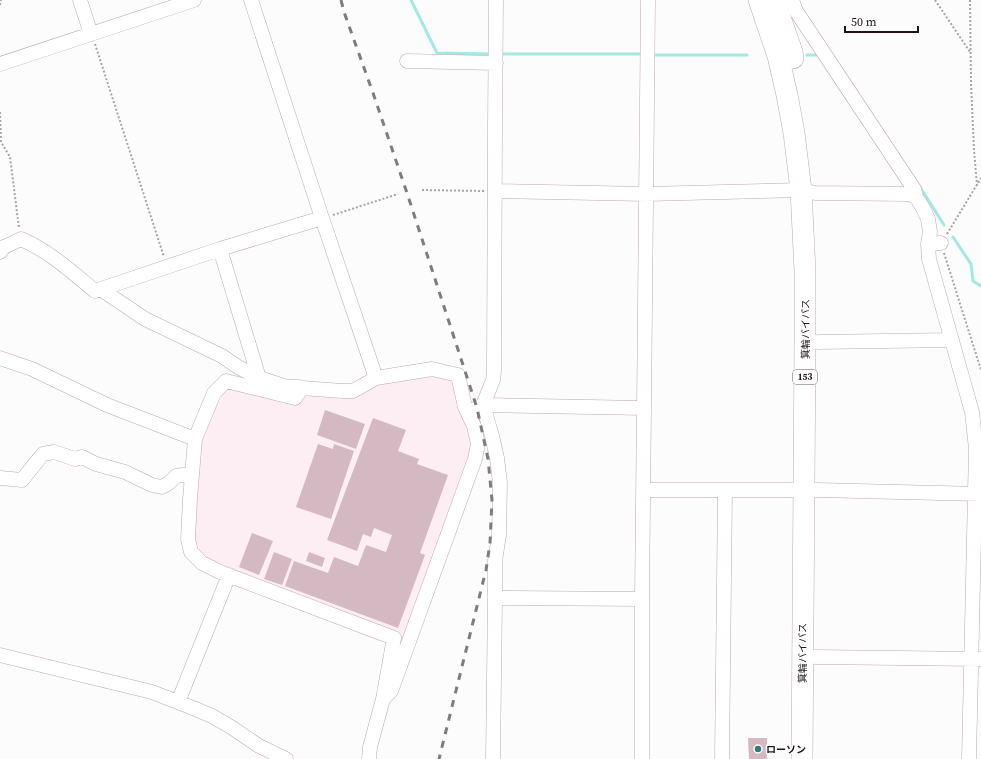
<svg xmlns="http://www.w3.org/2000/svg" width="981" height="759" font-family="'Source Serif 4','Noto Sans JP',serif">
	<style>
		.built { fill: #fdeef3 }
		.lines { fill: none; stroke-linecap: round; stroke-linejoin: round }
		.stream { stroke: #a3e8e2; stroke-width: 3 }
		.building { fill: #d4b9c3 }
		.minor-casing { stroke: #c1a6b0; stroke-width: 15 }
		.highway-casing { stroke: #c1a6b0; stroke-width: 22 }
		.path { stroke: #a8a5a6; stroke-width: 2; stroke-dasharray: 2 2; stroke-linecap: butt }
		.minor { stroke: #fff; stroke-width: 14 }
		.highway { stroke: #fff; stroke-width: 21 }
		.rail { stroke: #807b7d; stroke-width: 3; stroke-dasharray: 7 7; stroke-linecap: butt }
		.poi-dot { fill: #337b75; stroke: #fff; stroke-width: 1.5 }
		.labels { text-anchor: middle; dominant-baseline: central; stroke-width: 3; stroke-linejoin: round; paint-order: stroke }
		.shield { fill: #fff; stroke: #625b5e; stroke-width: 1 }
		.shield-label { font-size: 9px; font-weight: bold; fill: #1f1519 }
		.street-label { font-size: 10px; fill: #1f1519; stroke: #fff }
		.poi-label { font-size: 10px; font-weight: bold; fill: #1f1519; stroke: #fff; text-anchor: start }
	</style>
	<rect width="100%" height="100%" fill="#fbfcfb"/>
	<path class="built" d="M432,369l26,6 20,69 -87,247 3,-53 -174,-66 -32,-33 7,-100 31,-58 116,10z"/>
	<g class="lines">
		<path class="stream" d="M411,0l26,53 55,1
			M499,54h145
			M651,55h96
			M807,55h9
			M920,187l24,38
			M953,237l18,27 2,17 8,5"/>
	</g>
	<path class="building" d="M325,410l40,14 -9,25 -39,-14z
		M373,418l33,12 -8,21 21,8 -2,5 31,11 -28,78 5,2 -27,73 -113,-42 9,-25 34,12 6,-16 24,9 8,-21 20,7 6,-17 -18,-7 -3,9 -8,-3 -6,17 -30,-11z
		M318,444l15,5 1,-5 20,7 -23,68 -35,-12z
		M252,533l21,8 -14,34 -20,-8z
		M274,552l18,7 -10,26 -18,-6z
		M309,552l16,6 -3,9 -16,-6z
		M748,738h19v21h-18z"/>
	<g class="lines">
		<defs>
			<path id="minor" d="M80,0l11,34
				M251,0l71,218 54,160 56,-9 26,6 7,32 9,19 4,18 -3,15 -84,232 -8,8
				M792,0l4,11 118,178 2,8 7,11 5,11 2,13 -2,12 13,-1
				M407,61l89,2
				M0,64l194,-64
				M495,191l151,3 155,-4 14,3 94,1 7,3
				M928,244l1,15 43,153 4,37 -7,310
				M220,249l39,129 28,9h12
				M0,252l4,-5 17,-8c28,12 51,33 74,52l125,-42 102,-31
				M102,290l43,29 77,37 16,11 21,11
				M818,342l134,-2
				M0,358l32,11 75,36 88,34
				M475,409l8,-4 161,3
				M0,478l22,2 21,-26 11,-2 21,7 7,-2 14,7 29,8 27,13 10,2 7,-4 7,-7 7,-1 9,1
				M643,490h174l164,4
				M495,598l147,1
				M0,655l152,37 41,16 19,8 19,11 28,19 27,13
				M815,657l166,2
				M178,702l51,-127
				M369,759l1,-12 13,-48 11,-61 -174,-66 -18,-9 -11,-11 -3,-13 2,-40 5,-60 19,-46 12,-12 69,17 7,-10 40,3h11l23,-13
				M493,759l2,-161v-37l4,-26 1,-52 -3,-25 -5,-22 -9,-31 10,-25 1,-9 1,-244 1,-127
				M642,759v-160l2,-191 4,-408
				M722,759l3,-268"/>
			<path id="highway" d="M759,0l19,56 9,39 7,38 7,57 4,81v73l-3,415
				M774,0l18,52 1,6"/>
		</defs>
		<use href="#minor" class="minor-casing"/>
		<use href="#highway" class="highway-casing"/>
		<path class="path" d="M935,0l35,52
			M970,0l1,83 3,67 3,35
			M0,5l1,-5
			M95,44l69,213
			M0,112l1,30 9,15 9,71
			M422,190l63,1
			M333,215l65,-21
			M947,234l34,-56
			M944,253l37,117"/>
		<use href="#minor" class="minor"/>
		<use href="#highway" class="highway"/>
		<path class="rail" d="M341,0l3,12 29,81 34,100 70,215 11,51 4,41 -2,43 -4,27 -47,189"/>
	</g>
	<circle class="poi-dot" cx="758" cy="749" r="4"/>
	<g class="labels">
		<rect class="shield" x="793" y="370" width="24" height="14" rx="3"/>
		<g class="shield-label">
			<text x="805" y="377">153</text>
		</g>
		<g class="street-label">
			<text transform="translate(805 329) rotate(-90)">箕輪バイパス</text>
			<text transform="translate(802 653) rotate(-90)">箕輪バイパス</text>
		</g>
		<g class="poi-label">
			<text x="766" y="749">ローソン</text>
		</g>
	</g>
	<path d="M845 26v6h73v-6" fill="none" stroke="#1f1519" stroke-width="2"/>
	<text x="851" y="26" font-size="12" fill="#1f1519" stroke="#ffffff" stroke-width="3" paint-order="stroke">50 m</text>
</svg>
